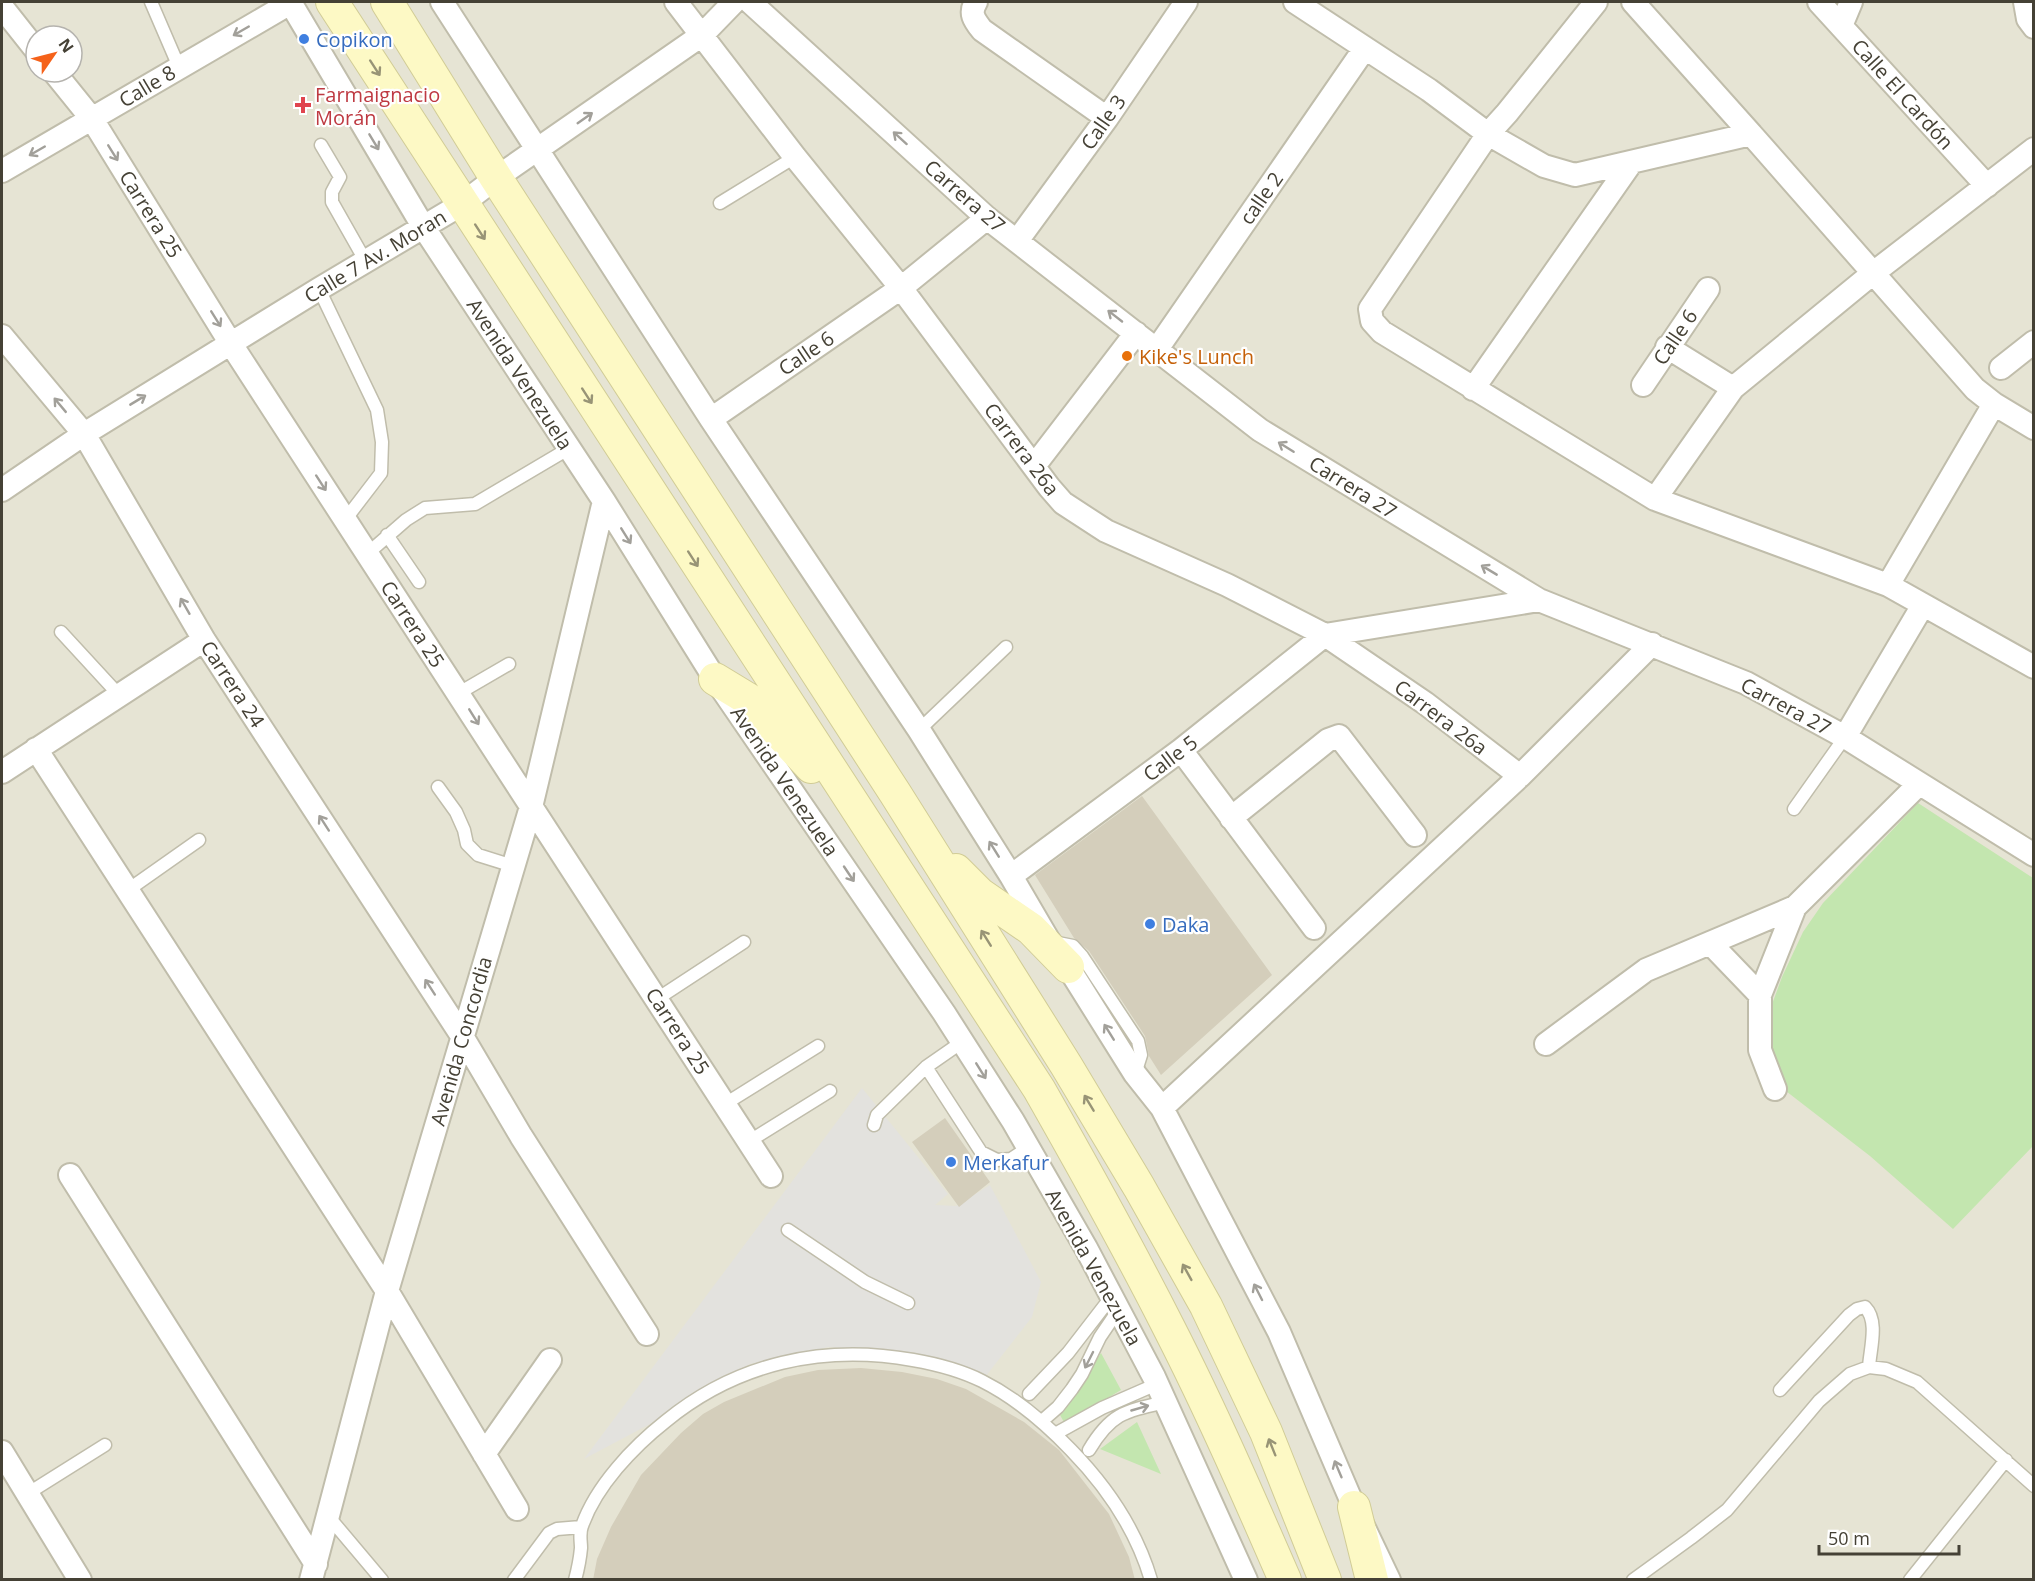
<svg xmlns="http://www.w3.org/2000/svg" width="2035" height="1581" font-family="'Open Sans',sans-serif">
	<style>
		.residential { fill: #e6e4d4; fill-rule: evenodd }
		.green { fill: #c3e6af }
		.parking { fill: #e3e2de }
		.building { fill: #d4cebb }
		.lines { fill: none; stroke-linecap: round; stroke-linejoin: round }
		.lane-casing { stroke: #c0bdab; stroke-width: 15 }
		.street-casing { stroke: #c0bdab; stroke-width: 26 }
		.secondary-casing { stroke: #d1cc96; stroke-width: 34 }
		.lane { stroke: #fff; stroke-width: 12 }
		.street { stroke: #fff; stroke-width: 22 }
		.secondary { stroke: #fdf9c5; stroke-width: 32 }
		.oneway { stroke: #a2a09a }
		.oneway2 { stroke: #989476 }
		.shop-dot { fill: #3f7fe0; stroke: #fff; stroke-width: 2 }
		.health-dot { fill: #e0444e; stroke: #fff; stroke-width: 2 }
		.food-dot { fill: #e8710a; stroke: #fff; stroke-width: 2 }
		.labels { text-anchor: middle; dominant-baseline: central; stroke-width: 4.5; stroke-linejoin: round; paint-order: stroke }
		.shop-label { font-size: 20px; fill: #366cbe; stroke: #fff; text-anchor: start }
		.street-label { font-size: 20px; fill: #454135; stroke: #fff }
		.health-label { font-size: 20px; fill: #be3a42; stroke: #fff; text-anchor: start }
		.food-label { font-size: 20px; fill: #c56008; stroke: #fff; text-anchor: start }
	</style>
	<rect width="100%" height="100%" fill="#f2f1e6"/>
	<path class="residential" d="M2,2h2031v1577h-2031zM36,36h36v36h-36z"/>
	<path class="green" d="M1918,803l115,75v268l-80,83 -83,-73 -88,-68 -11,-32 -4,-38 15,-41 21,-45 20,-29z
		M1101,1353l20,37 -56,34 -5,-9z
		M1137,1422l24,52 -61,-25z"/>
	<path class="parking" d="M862,1088l86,106 -13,11 21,1 34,-21 51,97 -9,35 -50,64 -63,-27 -90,-7 -79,17 -50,25 -50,35 -66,35z"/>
	<path class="building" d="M1142,796l130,179 -111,100 -12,-19 -4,-20 -56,-85 -15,-13 -39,-63z
		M945,1118l45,64 -31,25 -47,-65z
		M861,1368l41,4 35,7 29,10 58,33 35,28 50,64 20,43 6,23h-542l4,-21 14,-32 30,-52 40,-42 22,-19 21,-12 61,-25 33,-7z"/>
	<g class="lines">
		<defs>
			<path id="lane" d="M151,2l28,65
				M321,145l19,32 -8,15v10l34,60
				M720,203l75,-46
				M319,289l58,121 5,32 -1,31 -36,47
				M387,535l32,47
				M367,554l39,-34 19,-12 50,-4 93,-55
				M61,632l58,63
				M459,693l50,-29
				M919,730l87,-83
				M438,787l18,25 8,18 3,14 11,11 35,11
				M1794,809l51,-72
				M128,890l71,-50
				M1053,942l20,4 9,10 56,85 3,14 -6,19
				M657,999l87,-57
				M926,1067l55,85 16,8 14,-1 17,-11
				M725,1104l93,-58
				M874,1125l3,-10 49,-48 36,-25
				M748,1142l82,-51
				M788,1230l77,52 43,21
				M1780,1390l69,-75 8,-6 8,-2c14,14 5,42 4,60
				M1029,1394l39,-41 44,-57
				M1042,1421l16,-14 14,-18 10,-15 18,-37 19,-28
				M1055,1434l47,-26 55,-24
				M1089,1450c22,-37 36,-39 77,-48
				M27,1494l78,-49
				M328,1516l54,64
				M514,1580l35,-47 8,-4 24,-2
				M575,1580c3,-11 5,-21 6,-32 0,-7 -2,-15 1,-22 14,-40 51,-79 84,-105 71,-58 157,-77 247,-61 23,4 47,10 69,21 34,17 63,42 89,69 37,38 65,79 80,130
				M1633,1580l58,-42 36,-28 92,-109 31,-27 19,-7 17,2 31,13 117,104
				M1910,1580l96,-120"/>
			<path id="street" d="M290,2l134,226 180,273 111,178 229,334 69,108 73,127 68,129 92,203
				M442,2l269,417 208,311 92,146 38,65 19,26 67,107 27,34 117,224 75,175 35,73
				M676,2l119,155 106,131 148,199 14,16 43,28 121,54 98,50 100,68 95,73
				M750,2l237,216 273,212 279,170 207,83 99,54 189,118
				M976,2c-7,11 -2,18 6,28l125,88
				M1295,2l134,88 59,44 56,32 31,9 176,-41 224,255 19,15 40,24
				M1596,2l-89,111 -19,21 -118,175 2,12 10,11 273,167 233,86 146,82
				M1633,2l118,132
				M1819,2l168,184
				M2025,2l3,17 6,8
				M2,7l34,43
				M1841,26l10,-24
				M54,72l38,47 139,225 540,832
				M2,171l290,-169
				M1017,241l90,-123 79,-116
				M2,336l82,98 120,206 258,396 59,100 126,198
				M1667,347l66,41
				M1157,349l208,-301
				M2001,368l33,-26
				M1643,385l65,-96
				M1473,389l158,-226
				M711,419l190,-131 86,-70
				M1034,466l102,-133
				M2,490l82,-56 235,-145 143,-85 34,-26 206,-143 32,-33
				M1655,499l78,-111 139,-114 162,-125
				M1888,585l106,-181
				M1845,737l78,-132
				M36,749l351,542 130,218
				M1181,750l133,178
				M2,772l202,-132
				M1231,818l97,-78 11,-4 76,99
				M1011,876l170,-126 144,-115 214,-35
				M1710,943l50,52
				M1546,1044l100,-74 149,-63 124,-123
				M1775,1089l-15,-39v-55l35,-88
				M1162,1108l358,-332 132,-132
				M70,1175l246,389
				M2,1452l78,128
				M484,1454l66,-94
				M311,1580l76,-289 144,-484 73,-306"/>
			<path id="secondary" d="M332,2l707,1087c45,79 89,158 130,239 42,82 79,167 116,252
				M387,2l109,176 399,615 171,272 73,122 67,119 60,126 59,148
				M715,679l33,20 63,68
				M956,870l24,24 51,35 37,38
				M1354,1507l18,73"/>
		</defs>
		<use href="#lane" class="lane-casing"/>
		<use href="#street" class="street-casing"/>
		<use href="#secondary" class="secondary-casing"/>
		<use href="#lane" class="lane"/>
		<use href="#street" class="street"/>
		<use href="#secondary" class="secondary"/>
	</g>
	<defs><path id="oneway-shaft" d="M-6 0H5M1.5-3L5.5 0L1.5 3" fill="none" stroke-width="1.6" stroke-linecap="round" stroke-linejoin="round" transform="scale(1.5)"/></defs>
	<g class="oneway">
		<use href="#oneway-shaft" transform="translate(241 31) rotate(150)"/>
		<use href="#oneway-shaft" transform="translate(585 118) rotate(-35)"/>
		<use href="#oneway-shaft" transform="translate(900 138) rotate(-138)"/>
		<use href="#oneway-shaft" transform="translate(374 142) rotate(59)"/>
		<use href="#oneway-shaft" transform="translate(37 151) rotate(150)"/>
		<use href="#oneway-shaft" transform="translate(113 153) rotate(58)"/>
		<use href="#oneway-shaft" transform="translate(1115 316) rotate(-142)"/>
		<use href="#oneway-shaft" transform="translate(216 319) rotate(58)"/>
		<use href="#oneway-shaft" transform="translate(138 400) rotate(-31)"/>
		<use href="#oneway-shaft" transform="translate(60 405) rotate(-130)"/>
		<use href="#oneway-shaft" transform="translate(1286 447) rotate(-148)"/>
		<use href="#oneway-shaft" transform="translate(321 483) rotate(57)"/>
		<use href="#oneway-shaft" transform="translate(626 536) rotate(58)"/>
		<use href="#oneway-shaft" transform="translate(1489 570) rotate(-149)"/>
		<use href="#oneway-shaft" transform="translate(185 606) rotate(-120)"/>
		<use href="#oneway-shaft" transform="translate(474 717) rotate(58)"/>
		<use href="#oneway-shaft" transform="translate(324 823) rotate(-123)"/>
		<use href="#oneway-shaft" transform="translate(994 849) rotate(-122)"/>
		<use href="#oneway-shaft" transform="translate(849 874) rotate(56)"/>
		<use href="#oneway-shaft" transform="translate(430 987) rotate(-123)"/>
		<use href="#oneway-shaft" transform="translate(1109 1032) rotate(-122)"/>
		<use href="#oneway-shaft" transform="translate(981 1071) rotate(58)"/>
		<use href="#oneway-shaft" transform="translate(1258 1292) rotate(-117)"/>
		<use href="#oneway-shaft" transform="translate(1089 1360) rotate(117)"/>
		<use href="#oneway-shaft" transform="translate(1140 1408) rotate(-16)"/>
		<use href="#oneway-shaft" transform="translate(1338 1469) rotate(-113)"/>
	</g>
	<g class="oneway2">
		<use href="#oneway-shaft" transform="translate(375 68) rotate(57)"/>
		<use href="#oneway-shaft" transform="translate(480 232) rotate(57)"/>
		<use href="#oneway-shaft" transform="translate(587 396) rotate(57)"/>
		<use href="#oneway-shaft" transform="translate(693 559) rotate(57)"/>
		<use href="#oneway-shaft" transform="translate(986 938) rotate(-122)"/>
		<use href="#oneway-shaft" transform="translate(1089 1103) rotate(-121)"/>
		<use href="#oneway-shaft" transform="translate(1187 1272) rotate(-119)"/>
		<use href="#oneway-shaft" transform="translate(1272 1447) rotate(-112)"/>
	</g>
	<g class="shop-dot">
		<circle cx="304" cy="39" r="6"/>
		<circle cx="1150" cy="924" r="6"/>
		<circle cx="951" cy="1162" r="6"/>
	</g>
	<path class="health-dot" d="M300 96h6v6h6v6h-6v6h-6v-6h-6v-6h6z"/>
	<circle class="food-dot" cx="1127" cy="356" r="6"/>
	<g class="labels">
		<g class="shop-label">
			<text x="316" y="39">Copikon</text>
			<text x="1162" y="924">Daka</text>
			<text x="963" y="1162">Merkafur</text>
		</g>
		<g class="street-label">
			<text transform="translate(147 86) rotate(-31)">Calle 8</text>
			<text transform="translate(1903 94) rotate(48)">Calle El Cardón</text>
			<text transform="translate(1103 122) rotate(-55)">Calle 3</text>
			<text transform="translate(965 196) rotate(41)">Carrera 27</text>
			<text transform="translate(1261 198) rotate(-55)">calle 2</text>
			<text transform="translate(151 214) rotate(58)">Carrera 25</text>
			<text transform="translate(375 256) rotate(-31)">Calle 7 Av. Moran</text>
			<text transform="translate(1675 337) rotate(-56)">Calle 6</text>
			<text transform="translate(806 353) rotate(-34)">Calle 6</text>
			<text transform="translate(520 374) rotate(57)">Avenida Venezuela</text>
			<text transform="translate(1022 449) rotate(53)">Carrera 26a</text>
			<text transform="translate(1353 487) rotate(32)">Carrera 27</text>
			<text transform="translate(413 624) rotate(57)">Carrera 25</text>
			<text transform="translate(233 684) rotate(57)">Carrera 24</text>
			<text transform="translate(1786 706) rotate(28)">Carrera 27</text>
			<text transform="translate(1441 717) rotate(37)">Carrera 26a</text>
			<text transform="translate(1170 758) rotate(-37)">Calle 5</text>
			<text transform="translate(785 781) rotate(56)">Avenida Venezuela</text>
			<text transform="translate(678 1031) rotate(57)">Carrera 25</text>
			<text transform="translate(461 1041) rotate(-74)">Avenida Concordia</text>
			<text transform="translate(1094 1267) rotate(61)">Avenida Venezuela</text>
		</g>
		<g class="health-label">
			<text x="315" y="94">Farmaignacio<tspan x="315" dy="23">Morán</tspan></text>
		</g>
		<g class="food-label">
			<text x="1139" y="356">Kike's Lunch</text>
		</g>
	</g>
	<rect width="2035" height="1581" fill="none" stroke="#454135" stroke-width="6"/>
	<g transform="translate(54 54) rotate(55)"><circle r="28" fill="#ffffff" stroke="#b5b3ae" stroke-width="1.5"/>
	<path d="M0-4.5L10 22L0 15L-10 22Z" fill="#f5621a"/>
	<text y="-9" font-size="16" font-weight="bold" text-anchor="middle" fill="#454135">N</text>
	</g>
	<path d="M1819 1545v9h140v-9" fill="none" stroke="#454135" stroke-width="3"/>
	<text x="1828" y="1545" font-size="18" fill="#454135" stroke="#ffffff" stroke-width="4.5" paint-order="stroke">50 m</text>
</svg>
